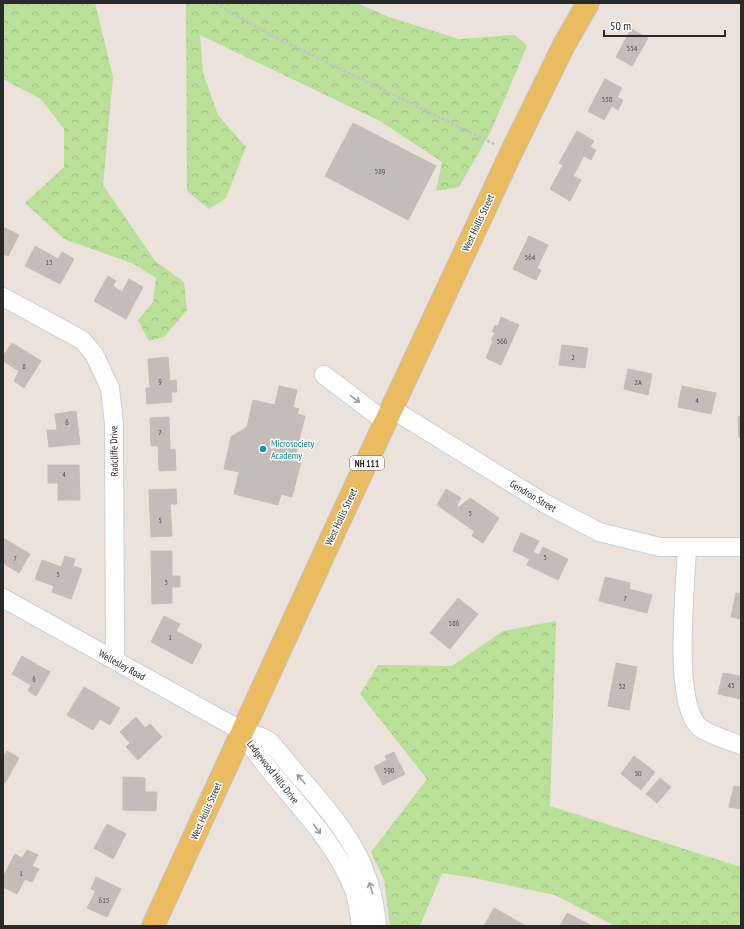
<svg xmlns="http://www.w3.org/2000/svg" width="744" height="929" font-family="'PT Sans Narrow',sans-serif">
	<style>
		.forest { fill: url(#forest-crowns) }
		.building { fill: #c3bcb8; stroke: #c6beb5 }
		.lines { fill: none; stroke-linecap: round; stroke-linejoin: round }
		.minor-casing { stroke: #c9cfda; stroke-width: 20 }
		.major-casing { stroke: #c3c3c3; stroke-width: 24 }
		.path { stroke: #c3c3c3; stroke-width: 2.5; stroke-dasharray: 3 2; stroke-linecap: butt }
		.minor { stroke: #fff; stroke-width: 18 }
		.major { stroke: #ebbb60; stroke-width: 22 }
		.oneway { stroke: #9f9f9f }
		.culture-dot { fill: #0f9aa8; stroke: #fff; stroke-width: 1.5 }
		.labels { text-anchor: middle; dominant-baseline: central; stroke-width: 3; stroke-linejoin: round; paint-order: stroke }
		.number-label { font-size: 8px; fill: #504e4d }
		.shield { fill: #fff; stroke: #696969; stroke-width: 1 }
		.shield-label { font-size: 9px; font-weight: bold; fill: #292929 }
		.street-label { font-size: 10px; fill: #292929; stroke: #fff }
		.culture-label { font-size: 10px; fill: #0d838f; stroke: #fff; text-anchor: start }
	</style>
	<defs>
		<pattern id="forest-crowns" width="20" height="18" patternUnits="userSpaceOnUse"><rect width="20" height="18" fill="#b9df99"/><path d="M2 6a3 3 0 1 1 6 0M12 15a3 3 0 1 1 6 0" fill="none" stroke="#9fbf84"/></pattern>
	</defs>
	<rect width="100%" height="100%" fill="#ebe2db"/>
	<path class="forest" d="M3,3h92l18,74 -10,108 52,76 29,21 3,28 -23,27 -15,4 -11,-21 15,-18 3,-24 -22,-14 -70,-25 -39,-36 39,-36v-38l-23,-30 -38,-20z
		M186,3h171l32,14 70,22 56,-4 12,11 -36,85 -32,56 -23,4 6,-29 -62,-41 -180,-86 3,38 15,42 28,32 -20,51 -17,11 -22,-18z
		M556,621l-6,185 191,61v59h-126l-60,-31 -81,-17 -32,-5 -22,53h-30l-6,-46 -13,-28 56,-73 -67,-85 18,-29 74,1 51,-35z"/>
	<path class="building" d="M631,29l17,9 -16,28 -16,-9z
		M605,79l17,9 -5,9 6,3 -5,10 -6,-4 -8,14 -16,-9z
		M353,123l83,43 -28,54 -83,-44z
		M577,131l17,10 -4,6 6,3 -5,10 -7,-4 -11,20 8,4 -11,21 -20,-12 13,-24 -4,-2z
		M3,227l16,8 -11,21 -5,-2z
		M529,236l19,9 -11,23 4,2 -5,10 -23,-11z
		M35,246l23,13 4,-7 12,7 -14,25 -35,-18z
		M108,276l8,5 -3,5 9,6 7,-13 14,8 -17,32 -32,-18z
		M501,317l18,8 -18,40 -15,-7 7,-17 -2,-1 4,-7 -3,-1 3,-7 3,1z
		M12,343l29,18 -17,27 -10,-7 5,-10 -16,-10v-5z
		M562,345l26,3 -3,20 -26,-3z
		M168,357l2,24 6,-1 1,12h-6l1,10 -25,2 -1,-16h4l-2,-29z
		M628,369l24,5 -4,21 -24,-6z
		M279,386l18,4 -4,17 6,2 -2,5 8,2 -11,44 7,2 -9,35 -11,-3 -3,11 -44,-11 5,-22 -15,-3 7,-32 16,-10 6,-27 22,5z
		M682,386l34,7 -5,21 -33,-7z
		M76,411l4,33 -31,3 -2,-17h10l-2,-16z
		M741,416v22h-2l-1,-21z
		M169,417l1,33 5,-1 1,21 -17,1 -1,-25h-7l-1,-28z
		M48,465h31l1,35h-22v-17h-10z
		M176,489l1,15h-7l2,32 -21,1 -2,-47z
		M446,489l15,9 -4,7 1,3 12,-10 29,20 -16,25 -11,-7 2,-5 -37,-26z
		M521,533l18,8 -6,11 6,3 4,-8 25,12 -10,21 -31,-15 3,-6 -17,-8z
		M3,538l27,16 -11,19 -16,-10z
		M151,551h21v25h8v11h-8v16l-20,1z
		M65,556l10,3 -2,7 9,3 -11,30 -19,-7 2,-6 -19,-7 7,-19 19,7z
		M605,577l25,6 -1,6 23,6 -5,18 -48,-12z
		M736,593l5,1v25l-10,-2z
		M458,598l20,16 -28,35 -20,-16z
		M164,616l16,8 -4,7 26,14 -10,19 -41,-22z
		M22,656l28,16 -14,24 -8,-5 3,-6 -19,-11z
		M616,663l21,4 -8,43 -21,-4z
		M723,673l18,3v23l-23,-5z
		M84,687l36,21 -10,17 -10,-6 -7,11 -26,-15z
		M136,717l9,11 5,-4 12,13 -24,23 -12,-13 4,-4 -10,-11z
		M7,751l12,7 -14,25 -2,-1v-25z
		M394,752l11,22 -22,11 -9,-18 13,-7 -2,-4z
		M634,756l21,16 -14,18 -20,-16z
		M123,777l22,1v14h12l-1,19 -33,-1z
		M660,778l11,9 -14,16 -11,-9z
		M734,786l7,1v22l-12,-2z
		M107,824l19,10 -13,25 -19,-11z
		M27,850l11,5 -6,11 7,3 -7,13 -7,-3 -8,15 -14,-7v-10l12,-23 7,4z
		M96,877l25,12 -14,28 -20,-9 9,-17 -5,-2z
		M494,908l32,18h-42z
		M567,913l25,13h-32z"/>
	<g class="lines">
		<defs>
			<path id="minor" d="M3,297l79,43 12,14 16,34 4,36 1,236
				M324,375l62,47
				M392,409l152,94 55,29 61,15h81
				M687,547c-1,39 -15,154 12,180 8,7 31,14 42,18
				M3,598l239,133 20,6 8,5c12,13 22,27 34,40 40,45 68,82 73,144
				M242,731c33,56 89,98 112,159 4,11 5,24 7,36"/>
			<path id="major" d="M153,926l189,-411 169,-362 53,-108 24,-42"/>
		</defs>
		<use href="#minor" class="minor-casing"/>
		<use href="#major" class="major-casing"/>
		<path class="path" d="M215,3l58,33 223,109"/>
		<use href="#minor" class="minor"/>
		<use href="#major" class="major"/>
	</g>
	<defs><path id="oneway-shaft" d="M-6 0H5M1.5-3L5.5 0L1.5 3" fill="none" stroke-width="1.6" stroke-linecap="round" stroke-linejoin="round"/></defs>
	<g class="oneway">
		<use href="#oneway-shaft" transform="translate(355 399) rotate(37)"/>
		<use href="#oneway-shaft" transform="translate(301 779) rotate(-130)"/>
		<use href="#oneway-shaft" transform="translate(317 829) rotate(54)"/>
		<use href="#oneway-shaft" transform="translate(371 888) rotate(-107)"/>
	</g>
	<circle class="culture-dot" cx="263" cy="449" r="4"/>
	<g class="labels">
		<g class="number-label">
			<text x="632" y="48">554</text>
			<text x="607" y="99">558</text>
			<text x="380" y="171">589</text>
			<text x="530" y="257">564</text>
			<text x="49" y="262">13</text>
			<text x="502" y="341">566</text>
			<text x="573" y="357">2</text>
			<text x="24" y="366">8</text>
			<text x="160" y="381">9</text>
			<text x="638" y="382">2A</text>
			<text x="697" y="400">4</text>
			<text x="67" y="422">6</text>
			<text x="160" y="432">7</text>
			<text x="64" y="474">4</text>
			<text x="470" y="513">3</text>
			<text x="160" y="520">5</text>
			<text x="545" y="557">5</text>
			<text x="15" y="558">7</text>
			<text x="58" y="574">5</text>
			<text x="166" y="582">3</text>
			<text x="625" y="598">7</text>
			<text x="454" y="623">586</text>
			<text x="170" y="637">1</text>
			<text x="34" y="679">6</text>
			<text x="731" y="685">45</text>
			<text x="622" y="686">52</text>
			<text x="389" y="770">590</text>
			<text x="638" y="773">50</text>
			<text x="21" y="873">1</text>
			<text x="104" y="900">615</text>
		</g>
		<rect class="shield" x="350" y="456" width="34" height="14" rx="3"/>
		<g class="shield-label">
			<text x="367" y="463">NH 111</text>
		</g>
		<g class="street-label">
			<text transform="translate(478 223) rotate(-65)">West Hollis Street</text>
			<text transform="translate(114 451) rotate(-91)">Radcliffe Drive</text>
			<text transform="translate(533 496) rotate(31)">Gendron Street</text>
			<text transform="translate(341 517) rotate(-65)">West Hollis Street</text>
			<text transform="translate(122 665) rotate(29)">Wellesley Road</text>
			<text transform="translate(273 772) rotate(52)">Ledgewood Hills Drive</text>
			<text transform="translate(206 811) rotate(-66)">West Hollis Street</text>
		</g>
		<g class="culture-label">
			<text x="271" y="443">Microsociety<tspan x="271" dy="12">Academy</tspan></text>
		</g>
	</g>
	<rect width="744" height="929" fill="none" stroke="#292929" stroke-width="8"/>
	<path d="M604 30v6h121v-6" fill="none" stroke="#292929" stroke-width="2"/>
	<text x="610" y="30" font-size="12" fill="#292929" stroke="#ffffff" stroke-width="3" paint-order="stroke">50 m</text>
</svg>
